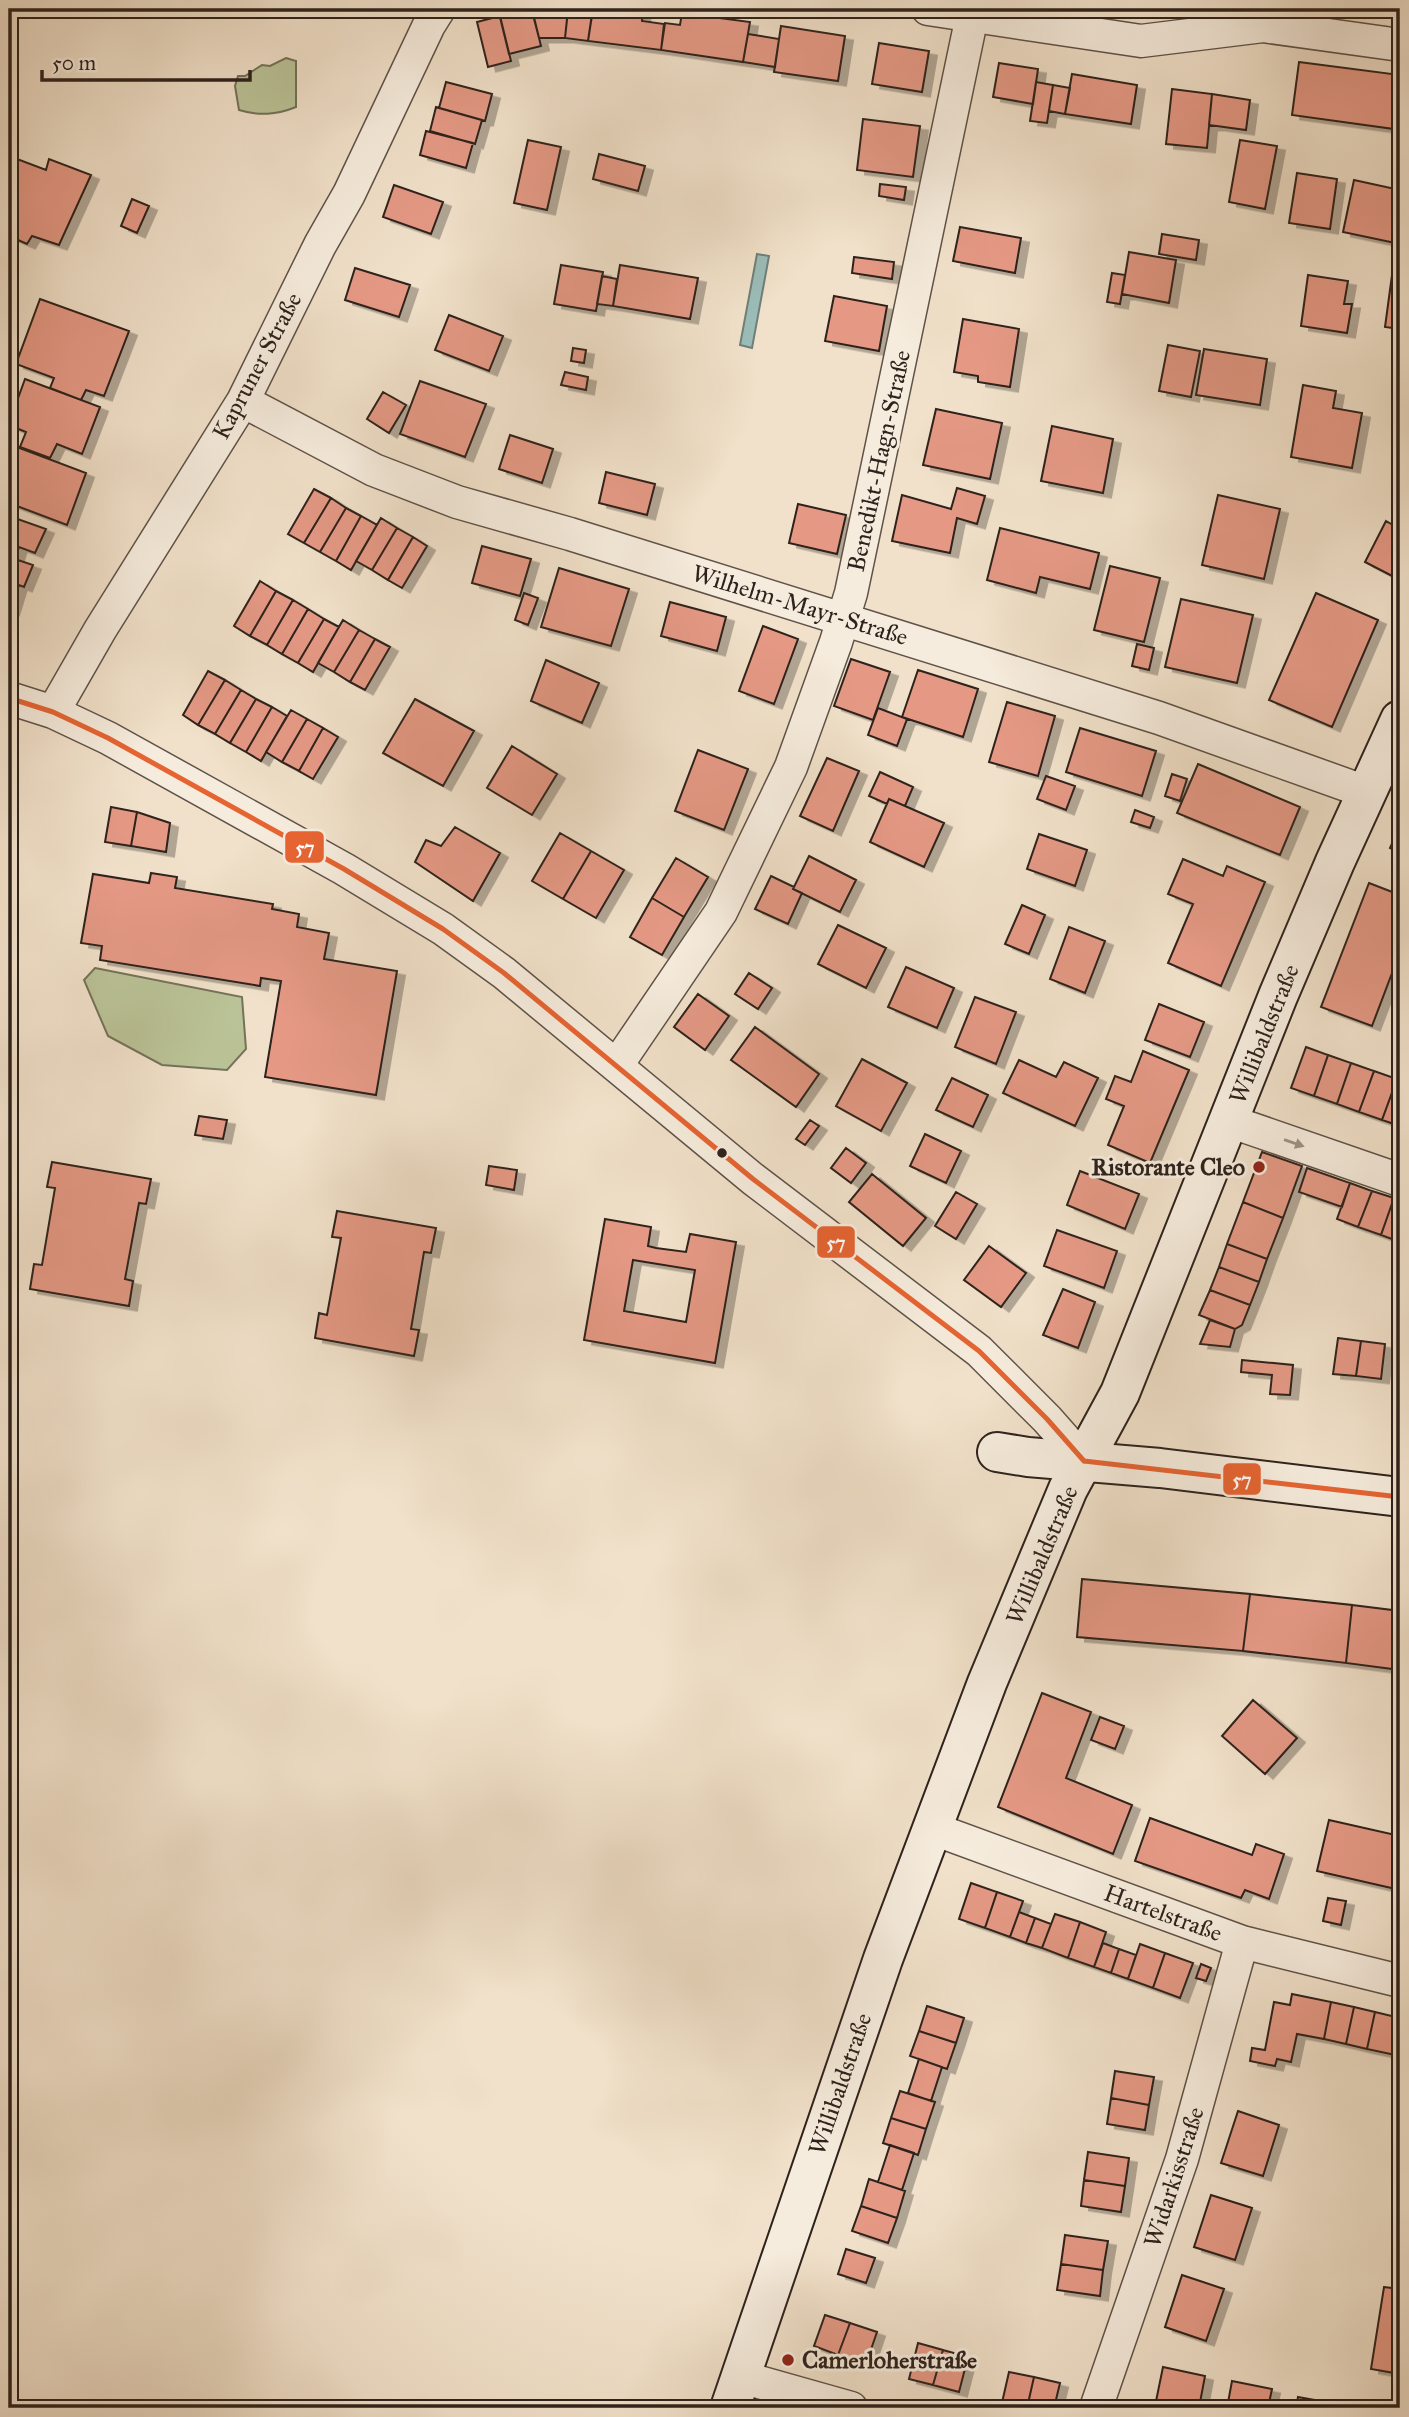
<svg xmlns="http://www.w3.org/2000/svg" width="1409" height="2417" font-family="'IM FELL Great Primer',serif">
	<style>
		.green { fill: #bac397; stroke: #74725a; stroke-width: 2 }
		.water { fill: #9bbdb8; stroke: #6f7f7a; stroke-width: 2 }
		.building { fill: #e59985; stroke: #2e221c; stroke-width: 2; fill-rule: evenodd; filter: url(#shadow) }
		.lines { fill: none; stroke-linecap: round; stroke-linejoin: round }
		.street-casing { stroke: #5f5248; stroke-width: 35 }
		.secondary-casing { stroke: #2e221c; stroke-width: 42 }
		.street { stroke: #f6ecdd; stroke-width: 32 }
		.secondary { stroke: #f6ecdd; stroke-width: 38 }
		.bus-1-casing { stroke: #f6ecdd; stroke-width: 10 }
		.bus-1 { stroke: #e66432; stroke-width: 5 }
		.oneway { fill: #9c9186 }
		.bus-dot { fill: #2e221c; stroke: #f6ecdd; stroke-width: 2.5 }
		.poi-dot { fill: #8f2418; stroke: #f6ecdd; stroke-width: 2.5 }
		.labels { text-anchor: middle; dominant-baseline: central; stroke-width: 6; stroke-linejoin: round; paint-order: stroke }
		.street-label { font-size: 24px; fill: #2e221c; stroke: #f6ecdd }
		.poi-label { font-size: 24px; font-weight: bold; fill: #2e221c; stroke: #f6ecdd; text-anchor: end }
		.line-badge { stroke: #f6ecdd; stroke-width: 2.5 }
		.badge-label { font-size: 19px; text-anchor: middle; font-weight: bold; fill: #fff }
	</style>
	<defs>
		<filter id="shadow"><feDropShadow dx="8" dy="4.5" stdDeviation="0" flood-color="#0004"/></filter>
	</defs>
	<rect width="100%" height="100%" fill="#f1e1ca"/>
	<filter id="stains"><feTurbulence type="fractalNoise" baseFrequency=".00286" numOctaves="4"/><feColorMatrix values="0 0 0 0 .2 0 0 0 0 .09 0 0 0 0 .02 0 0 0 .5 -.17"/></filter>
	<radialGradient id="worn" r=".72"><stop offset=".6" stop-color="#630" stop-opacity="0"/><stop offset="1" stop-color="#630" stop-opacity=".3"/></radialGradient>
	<path class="green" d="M286,58l10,3v46c-20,8 -37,9 -57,3l-4,-24 3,-10h7l17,-11 8,1z
		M95,968l147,29 4,52 -19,21 -65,-5 -54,-29 -24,-56z"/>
	<path class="water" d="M757,254l12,2 -17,92 -12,-3z"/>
	<path class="building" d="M498,9h34l9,37 -32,8z
		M541,9h27l-3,29h-26l-7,-27z
		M593,9h50l-1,12 22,3 -3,26 -73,-9z
		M568,11l24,3 -4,27 -23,-3z
		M682,13l68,9 -7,40 -82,-12 4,-27 15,2z
		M500,16l11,45 -23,6 -11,-45z
		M781,26l64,10 -7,45 -64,-9z
		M748,34l31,5 -4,28 -32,-5z
		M879,43l50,8 -7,41 -50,-8z
		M1299,62l101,13 -6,54 -102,-14z
		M999,63l39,6 -5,35 -40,-7z
		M1072,74l65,11 -6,39 -66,-10z
		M446,82l46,12 -7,27 -46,-13z
		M1036,82l17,3 -6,38 -17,-2z
		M1053,85l17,3 -5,26 -16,-3z
		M1172,89l40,5 -5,54 -41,-4z
		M1212,94l38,6 -4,30 -37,-5z
		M436,107l46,13 -7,24 -45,-13z
		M863,119l57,7 -7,51 -56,-7z
		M426,131l47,12 -7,25 -46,-13z
		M528,140l33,7 -14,63 -33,-7z
		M1240,140l37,6 -12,63 -36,-7z
		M599,154l46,12 -7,25 -45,-12z
		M9,156l37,14 3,-11 42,16 -32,70 -27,-9 -5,8 -18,-8z
		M1297,173l40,6 -7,50 -41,-6z
		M1354,180l46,10v54l-57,-12z
		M880,184l26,3 -2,13 -25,-4z
		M394,185l49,17 -12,32 -48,-17z
		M132,199l17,7 -12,27 -16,-7z
		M960,227l61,11 -6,35 -62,-12z
		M1162,234l37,6 -3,20 -37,-6z
		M1129,252l47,8 -7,43 -47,-9z
		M854,257l40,5 -2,17 -40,-6z
		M561,265l42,7 -7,39 -42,-7z
		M620,265l78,13 -8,41 -77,-13z
		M355,268l55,17 -11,32 -54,-17z
		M1112,273l13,2 -5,29 -13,-2z
		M1308,275l40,6 -4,23h8l-5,29 -46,-7z
		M1392,275l8,1v53l-15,-2z
		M602,276l15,3 -4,27 -16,-2z
		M834,296l53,10 -8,45 -54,-10z
		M40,299l89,32 -25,65 -18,-6 -5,10 -31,-12 4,-10 -38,-14z
		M449,315l54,21 -14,35 -54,-21z
		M963,319l56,10 -9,58 -32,-5v-6l-24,-4z
		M1168,345l32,6 -9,46 -32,-6z
		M573,348l13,2 -2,13 -13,-2z
		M1204,349l63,10 -7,46 -64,-10z
		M565,372l23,5 -2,13 -25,-5z
		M25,379l75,28 -18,47 -25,-10 -7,14 -30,-11 6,-15 -17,-7v-2z
		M420,381l66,23 -21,53 -65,-23z
		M1303,385l33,6 -3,17 29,5 -10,55 -61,-11z
		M383,392l23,13 -17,28 -22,-14z
		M936,409l66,14 -12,56 -67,-14z
		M1052,426l61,13 -10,54 -62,-12z
		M510,435l43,14 -11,34 -43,-14z
		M9,444l77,29 -19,52 -58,-22z
		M1400,462v30l-5,-1z
		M606,472l49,12 -8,31 -48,-12z
		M957,488l28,8 -8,28 -20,-6 -7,35 -58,-12 10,-46 49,14z
		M314,489l17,9 -27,45 -16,-9z
		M1218,495l62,14 -16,70 -62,-14z
		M331,498l15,10 -26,44 -16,-9z
		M798,504l48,11 -9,39 -48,-11z
		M346,508l15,8 -25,45 -16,-9z
		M9,516l37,13 -11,24 -16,-6 -4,12 18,6 -9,22 -5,-2 -8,26h-2z
		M361,516l16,9 -26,45 -15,-9z
		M381,518l16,10 -25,42 -16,-9z
		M1386,521l14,8v51l-35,-18z
		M397,528l16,9 -25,43 -16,-10z
		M1000,528l99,25 -9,36 -50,-12 -4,16 -49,-13z
		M413,537l14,9 -25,42 -14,-8z
		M482,546l49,13 -11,37 -48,-13z
		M1110,566l50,12 -16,64 -50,-12z
		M559,568l70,21 -18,57 -70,-19z
		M260,581l16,10 -26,45 -16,-10z
		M276,591l17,9 -26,45 -17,-9z
		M524,593l14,5 -10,27 -13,-5z
		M1316,593l62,27 -46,107 -63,-27z
		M1181,599l72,16 -16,68 -72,-16z
		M293,600l15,9 -26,45 -15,-9z
		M670,602l56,15 -9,34 -56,-15z
		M308,609l16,10 -26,44 -16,-9z
		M324,619l15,8 -26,45 -15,-9z
		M343,620l16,10 -25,42 -16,-9z
		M763,626l35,13 -24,65 -35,-13z
		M359,630l16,9 -25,43 -16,-10z
		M375,639l15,8 -25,43 -15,-8z
		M1137,644l17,4 -5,22 -17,-4z
		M851,659l39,13 -17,48 -39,-14z
		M546,660l53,23 -17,40 -51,-22z
		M918,670l60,19 -15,48 -61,-20z
		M208,671l17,9 -27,45 -15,-10z
		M225,680l16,10 -26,44 -17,-9z
		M241,690l15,9 -26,44 -15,-9z
		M256,699l16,8 -26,45 -16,-9z
		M415,699l59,32 -31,55 -60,-33z
		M1007,702l48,14 -17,60 -49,-14z
		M272,707l15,9 -26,45 -15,-9z
		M878,708l29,11 -10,27 -29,-11z
		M291,710l16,9 -25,43 -16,-10z
		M307,719l16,9 -24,43 -17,-9z
		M323,728l15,9 -25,42 -14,-8z
		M1080,728l76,23 -14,45 -76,-24z
		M512,746l45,28 -25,41 -45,-27z
		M698,750l50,19 -24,61 -49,-19z
		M827,758l32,13 -26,60 -33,-15z
		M1198,764l102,43 -20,48 -103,-42z
		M880,772l33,15 -8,19 -16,-7 -2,5 -18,-8z
		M1172,774l15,5 -7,22 -15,-5z
		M1046,776l29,10 -9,24 -29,-11z
		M889,799l55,24 -20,44 -54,-25z
		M111,807l26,5 -6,34 -26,-4z
		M1135,810l19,7 -4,11 -19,-6z
		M137,812l33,11 -4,29 -35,-6z
		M1400,826v27l-10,-5z
		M455,827l45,26 -27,48 -58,-39 11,-22 15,6z
		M560,833l31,18 -28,48 -31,-18z
		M1039,834l48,16 -12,36 -48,-17z
		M591,851l33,19 -28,48 -33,-19z
		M809,856l47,24 -16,32 -47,-23z
		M676,858l32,19 -24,40 -32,-19z
		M1183,859l40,17 4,-10 38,16 -44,104 -53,-23 25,-59 -25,-10z
		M151,873l26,4 -2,11 98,16 -1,5 27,5 -2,13 32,6 -5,26 73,12 -21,124 -111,-18 16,-96 -20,-3 -1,8 -160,-26 2,-14 -21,-3 12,-69 56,9z
		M771,876l23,11 -1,2 9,4 -14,31 -33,-15z
		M1369,883l31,12v57l-28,74 -51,-19z
		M652,898l32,19 -22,38 -32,-18z
		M1022,905l23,10 -16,39 -24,-10z
		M838,925l48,23 -20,40 -48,-24z
		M1069,927l36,14 -20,52 -35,-14z
		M906,967l48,21 -17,40 -49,-21z
		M749,973l23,15 -14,21 -23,-15z
		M698,994l31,22 -24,34 -31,-23z
		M975,997l41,15 -20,52 -41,-17z
		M1159,1004l45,18 -14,35 -45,-17z
		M755,1027l64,47 -23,33 -65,-47z
		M1306,1047l22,8 -14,41 -23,-8z
		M1143,1051l46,19 -39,93 -42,-18 16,-39 -18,-7 9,-23 16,6z
		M1328,1055l23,8 -14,41 -23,-8z
		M862,1059l45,24 -26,48 -45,-25z
		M1019,1060l37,17 8,-15 34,16 -23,48 -72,-33z
		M1351,1063l23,8 -15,41 -22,-8z
		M1374,1071l23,8 -15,41 -23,-8z
		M952,1078l36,17 -15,32 -37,-17z
		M1397,1079l3,1v46l-18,-6z
		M199,1116l28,4 -4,19 -28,-4z
		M810,1120l9,6 -14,19 -9,-6z
		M925,1134l36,17 -15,32 -36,-17z
		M846,1148l20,15 -15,20 -20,-15z
		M1262,1152l40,14 -19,52 -40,-16z
		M52,1162l99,17 -5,25 -7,-1 -14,76 8,2 -4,25 -99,-17 4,-25 8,1 13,-77 -8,-1z
		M489,1166l28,4 -3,20 -28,-5z
		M1307,1168l43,15 -8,24 -43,-15z
		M1080,1171l59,23 -14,35 -58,-24z
		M872,1174l54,44 -23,28 -54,-44z
		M1350,1183l22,8 -14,36 -21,-8z
		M1372,1191l22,7 -13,37 -23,-8z
		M956,1192l21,12 -21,35 -21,-13z
		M1394,1198l6,3v41l-19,-7z
		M1243,1202l40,16 -16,41 -40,-15z
		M337,1211l99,17 -5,25 -7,-1 -13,77 8,1 -5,26 -99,-18 4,-25 8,2 14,-77 -9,-1z
		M605,1219l46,8 -3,19 8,2 30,4 4,-18 46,8 -21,121 -131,-23zM633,1260l62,10 -9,52 -62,-11z
		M1057,1230l60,21 -13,37 -60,-22z
		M1227,1244l40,15 -8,23 -40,-15z
		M989,1246l37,27 -25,34 -37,-27z
		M1219,1267l40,15 -9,23 -40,-15z
		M1063,1289l32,13 -17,46 -35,-13z
		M1210,1290l40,15 -8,20 -7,4 -36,-14z
		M1210,1320l25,9 -5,18 -30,-3z
		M1397,1325h3v19h-5z
		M1338,1338l23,3 -5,35 -23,-2z
		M1361,1341l24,3 -4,35 -25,-3z
		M1242,1360l51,5 -3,30 -20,-1 2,-19 -31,-3z
		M1082,1579l168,15 -7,57 -166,-14z
		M1250,1594l102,11 -6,58 -103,-12z
		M1352,1605l48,6v59l-54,-7z
		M1042,1693l49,19 -25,66 66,27 -19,49 -115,-47z
		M1253,1700l44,38 -32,36 -43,-38z
		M1100,1717l24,9 -9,23 -24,-9z
		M1150,1818l102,37 4,-11 28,10 -15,45 -24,-9 -4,8 -106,-37z
		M1329,1820l71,16v54l-83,-19z
		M971,1883l26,9 -12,36 -26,-9z
		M997,1892l26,9 -13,36 -25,-9z
		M1328,1898l18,3 -5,24 -18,-4z
		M1019,1912l16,6 -9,25 -16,-6z
		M1055,1914l25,8 -12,36 -26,-10z
		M1035,1918l16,6 -9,24 -16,-5z
		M1080,1922l26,10 -12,35 -26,-9z
		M1103,1943l16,6 -8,24 -17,-6z
		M1140,1944l25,9 -12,35 -25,-9z
		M1119,1949l17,6 -8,24 -17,-6z
		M1165,1953l28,10 -13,35 -27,-10z
		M1201,1964l10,4 -5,13 -10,-3z
		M1292,1994l39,8 -7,37 -27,-5 -6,28 -14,-3 -2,7 -25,-5 2,-13 13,2 9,-48 16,3z
		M1331,2002l23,5 -8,37 -22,-5z
		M927,2006l37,12 -8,25 -37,-12z
		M1354,2007l21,5 -8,37 -21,-5z
		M1375,2012l25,6v38l-33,-7z
		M919,2031l37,12 -9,26 -37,-13z
		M919,2059l23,8 -11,34 -23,-8z
		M1115,2071l39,6 -5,28 -38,-7z
		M900,2091l35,11 -9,27 -35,-11z
		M1111,2098l38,7 -4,25 -38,-6z
		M1238,2111l41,14 -16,51 -42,-13z
		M891,2118l35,11 -8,26 -35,-12z
		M890,2145l24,8 -12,37 -24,-8z
		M1088,2152l41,6 -4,28 -41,-6z
		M869,2179l36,12 -8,27 -36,-12z
		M1084,2180l41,6 -4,26 -40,-6z
		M1211,2195l41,13 -17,52 -41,-13z
		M861,2206l36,12 -9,25 -36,-12z
		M1400,2215v47l-8,-2z
		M1065,2235l43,6 -5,29 -42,-6z
		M846,2249l29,9 -9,25 -28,-9z
		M1061,2264l42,6 -3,26 -43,-6z
		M1182,2275l42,14 -18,52 -41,-14z
		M1384,2287l16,2v85l-29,-5z
		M825,2315l25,8 -12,32 -24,-9z
		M850,2323l27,9 -11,32 -28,-9z
		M918,2343l25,7 -10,35 -24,-6z
		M943,2350l25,7 -9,35 -26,-7z
		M1163,2367l42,9 -6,32 -44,-2z
		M1009,2372l25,5 -7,31 -26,-1z
		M1034,2377l26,6 -6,25h-27z
		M1232,2381l40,8 -4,19h-41z
		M1298,2397l45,8 -1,3h-46z"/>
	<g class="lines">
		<defs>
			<path id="street" d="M928,9l213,32 122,-15 137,19
				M243,401l131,69 83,32 113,32 589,184 207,74
				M9,698l44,14 55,26 236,131 99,60 61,44 249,206 226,172 68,68 37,42
				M53,712l47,-82 143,-229 77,-156 29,-51 80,-169 10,-16
				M617,1065l104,-153 70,-145 45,-125 15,-49 121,-577
				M1229,1121l171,59
				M931,1828l311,114 158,39
				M741,2377l110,31
				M1096,2408l86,-249 60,-217"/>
			<path id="secondary" d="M997,1452l31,5 132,11 240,29
				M730,2408l153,-449 104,-276 81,-194 52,-96 158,-397 57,-134 65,-142"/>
		</defs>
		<use href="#street" class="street-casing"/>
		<use href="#secondary" class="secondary-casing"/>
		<use href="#street" class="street"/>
		<use href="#secondary" class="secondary"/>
		<defs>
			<path id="bus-1" d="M9,698l44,14 55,26 236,131 99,60 61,44 249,206 226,172 68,68 37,42
				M1084,1461l316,36"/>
		</defs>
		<use href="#bus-1" class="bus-1-casing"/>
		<use href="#bus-1" class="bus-1"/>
	</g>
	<defs><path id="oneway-solid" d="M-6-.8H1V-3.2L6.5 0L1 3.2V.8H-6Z" transform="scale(1.75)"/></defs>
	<use class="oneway" href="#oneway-solid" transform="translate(1294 1143) rotate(19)"/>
	<circle class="bus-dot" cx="722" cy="1153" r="6"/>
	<g class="poi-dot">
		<circle cx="1259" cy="1167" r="7"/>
		<circle cx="788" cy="2360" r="7"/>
	</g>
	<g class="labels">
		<g class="street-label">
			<text transform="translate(257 366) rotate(-62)">Kapruner Straße</text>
			<text transform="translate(879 461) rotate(-78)">Benedikt-Hagn-Straße</text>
			<text transform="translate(800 605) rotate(17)">Wilhelm-Mayr-Straße</text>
			<text transform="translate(1264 1034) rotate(-68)">Willibaldstraße</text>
			<text transform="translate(1042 1555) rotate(-67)">Willibaldstraße</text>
			<text transform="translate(1163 1913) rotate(20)">Hartelstraße</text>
			<text transform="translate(840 2084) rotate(-71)">Willibaldstraße</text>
			<text transform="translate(1174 2177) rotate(-72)">Widarkisstraße</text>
		</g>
		<g class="poi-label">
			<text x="1245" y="1167">Ristorante Cleo</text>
			<text x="802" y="2360" text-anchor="start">Camerloherstraße</text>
		</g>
	</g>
	<g class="line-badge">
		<rect x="284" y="830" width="41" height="34" rx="7" fill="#e66432"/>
		<rect x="816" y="1225" width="40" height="34" rx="7" fill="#e66432"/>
		<rect x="1222" y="1462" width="40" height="34" rx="7" fill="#e66432"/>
	</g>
	<g class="badge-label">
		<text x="305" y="854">57</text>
		<text x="836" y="1249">57</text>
		<text x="1242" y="1486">57</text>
	</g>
	<rect width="1409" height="2417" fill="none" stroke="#f1e1ca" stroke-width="35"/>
	<rect x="10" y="10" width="1388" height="2396" fill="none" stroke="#2e221c" stroke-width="3.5"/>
	<rect x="18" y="18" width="1374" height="2382" fill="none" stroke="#2e221c" stroke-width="2"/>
	<path d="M42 70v10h208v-10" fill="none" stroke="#2e221c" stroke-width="3.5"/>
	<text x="52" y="70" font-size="21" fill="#2e221c" stroke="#f6ecdd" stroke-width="5" paint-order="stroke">50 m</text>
	<rect width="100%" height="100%" filter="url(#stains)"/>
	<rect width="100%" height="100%" fill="url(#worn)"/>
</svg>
